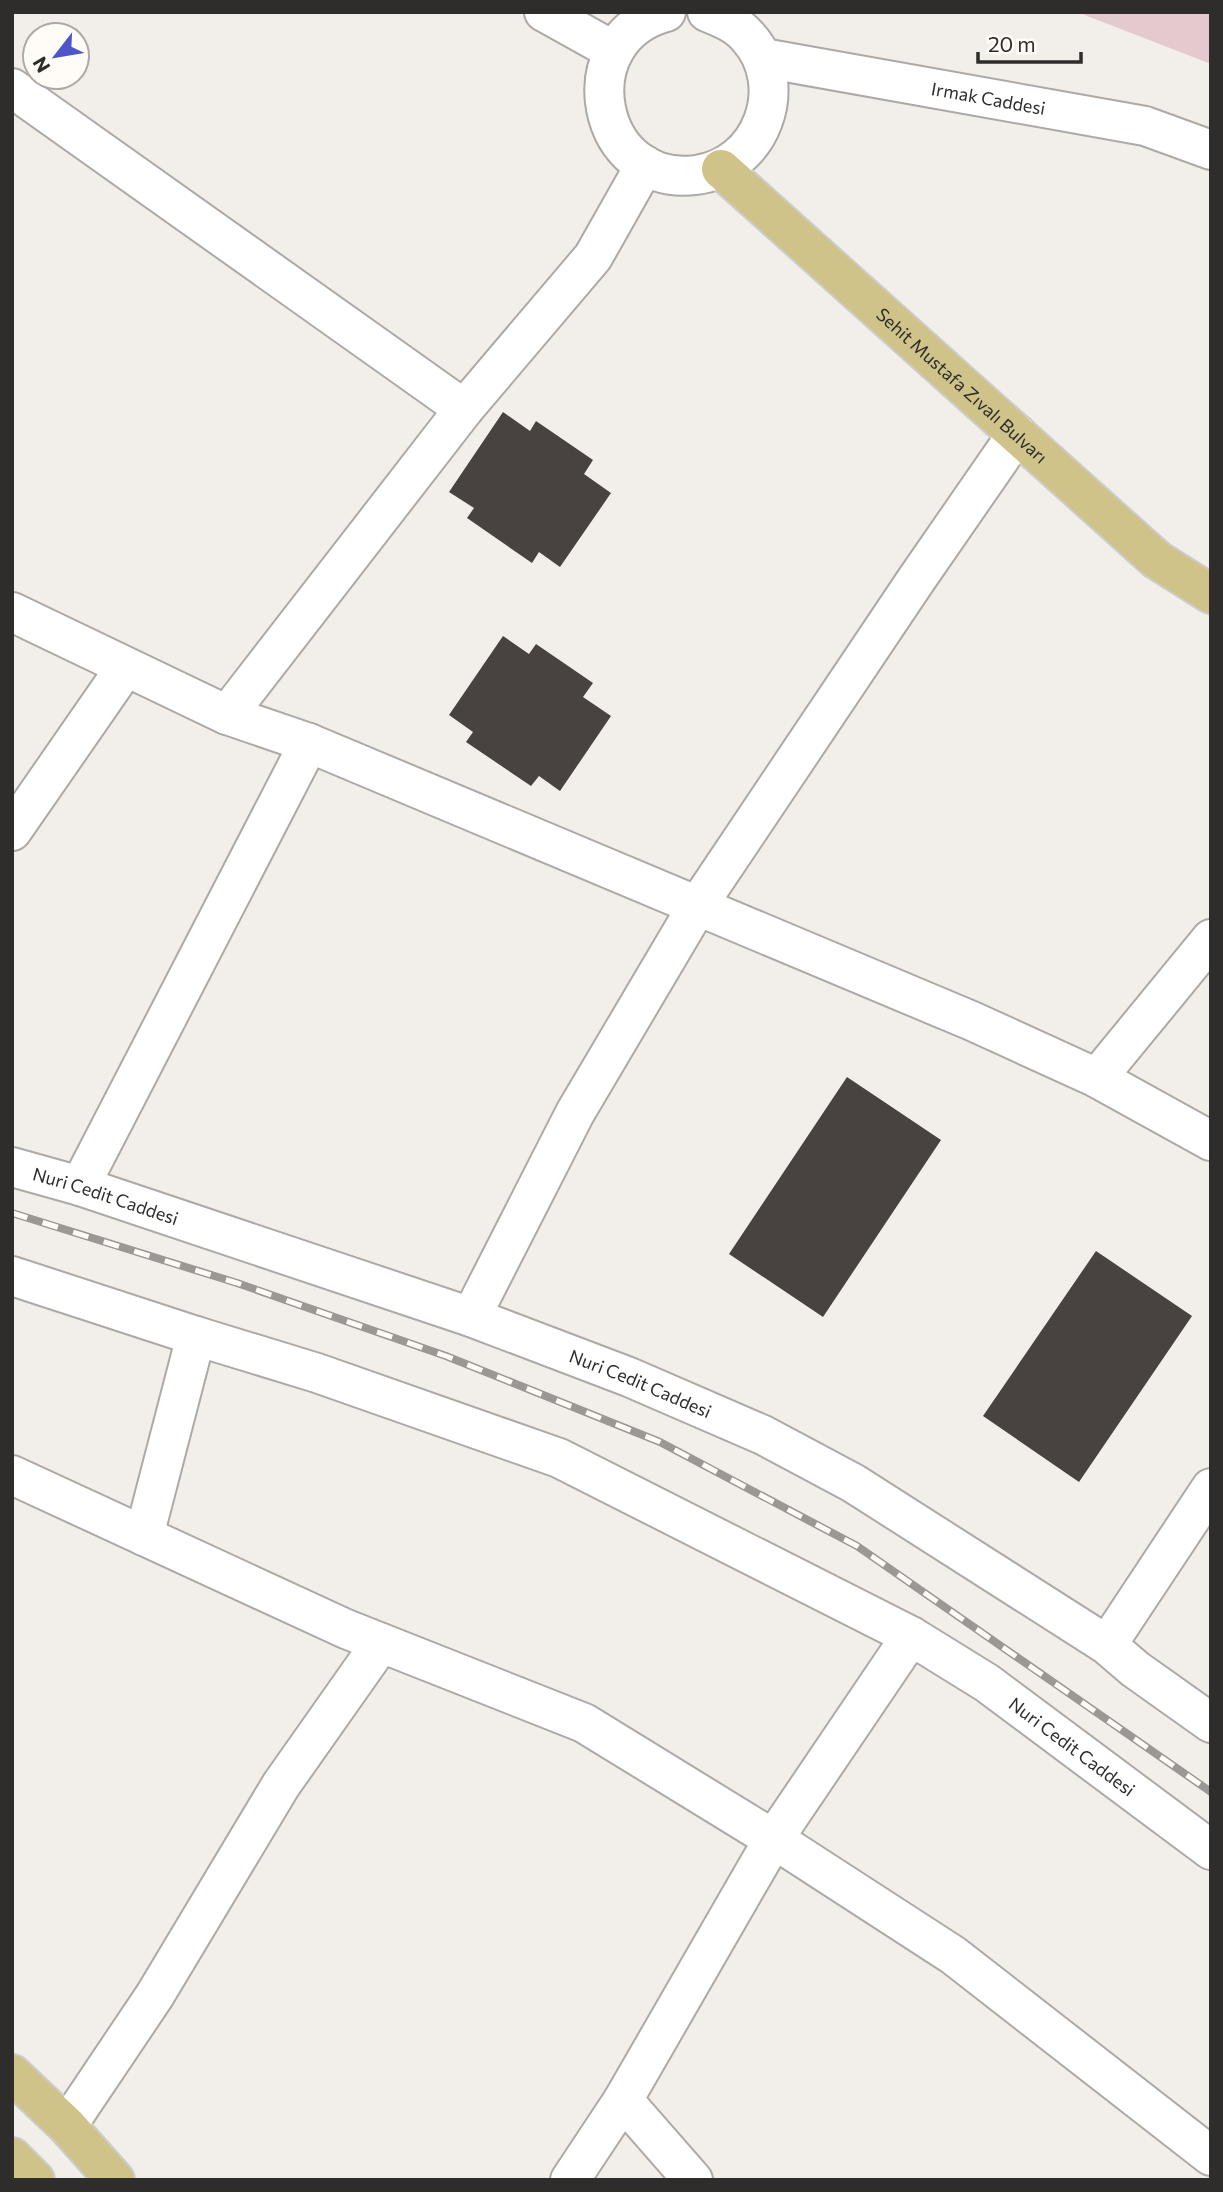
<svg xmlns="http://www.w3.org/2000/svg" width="1223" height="2192" font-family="Commissioner,sans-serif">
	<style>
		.pitch { fill: #e4c9ce }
		.building { fill: #484341 }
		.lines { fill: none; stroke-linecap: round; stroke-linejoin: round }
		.minor-casing { stroke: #ada9a5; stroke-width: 42 }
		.major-casing { stroke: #cdcdcc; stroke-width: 42 }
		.minor { stroke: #fff; stroke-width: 38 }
		.major { stroke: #cfc38a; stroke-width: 38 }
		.rail-casing { stroke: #9a9794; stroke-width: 8 }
		.rail { stroke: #fffcf8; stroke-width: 5; stroke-dasharray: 16; stroke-linecap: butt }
		.labels { text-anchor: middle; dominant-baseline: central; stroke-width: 7; stroke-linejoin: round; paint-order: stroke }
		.street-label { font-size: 18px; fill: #2f2d2c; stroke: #fffcf8 }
	</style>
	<rect width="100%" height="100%" fill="#f2eeea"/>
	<path class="pitch" d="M1077,12h134v52z"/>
	<path class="building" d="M503,412l27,19 6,-10 57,39 -9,14 27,19 -51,74 -21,-15 -7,11 -65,-45 7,-10 -25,-16z
		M503,636l26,18 7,-10 57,39 -10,14 28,19 -51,75 -21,-15 -8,10 -65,-44 7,-10 -24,-17z
		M847,1077l94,63 -118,177 -94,-63z
		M1096,1251l96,65 -113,166 -96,-66z"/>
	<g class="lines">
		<defs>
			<g id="minor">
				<path d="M544,12l70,39"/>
				<path d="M666,12c-100,27 -70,176 30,163 65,-8 96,-89 52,-138 -11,-13 -26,-19 -41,-25"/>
				<path id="s1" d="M763,58l382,68 66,24"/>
				<path d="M12,88l452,321"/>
				<path d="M12,612l215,103 82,28 663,278 125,57 114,63"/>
				<path d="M227,715l237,-306 129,-152 52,-92"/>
				<path d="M12,831l113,-163"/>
				<path d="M1097,1078l114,-139"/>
				<path id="s2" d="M12,1167l68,19 391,131 158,60 134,58 90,48 254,162 28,24 76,54"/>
				<path d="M80,1186l229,-443"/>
				<path d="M12,1276l184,60 -52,200"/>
				<path d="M471,1317l104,-204 123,-208 218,-325 101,-146"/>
				<path id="s3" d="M196,1336l121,37 242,85 352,178 76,47 224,167"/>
				<path d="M12,1475l334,154 238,94 210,129 159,103 258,201"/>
				<path d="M1107,1645l104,-157"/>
				<path d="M623,2100l70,80"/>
				<path d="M67,2126l88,-131 126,-210 100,-142"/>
				<path d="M570,2180l53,-80 150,-260 138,-204"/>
			</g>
			<g id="major">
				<path id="s4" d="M721,169l436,391 54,34"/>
				<path d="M12,2074l55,52 48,54"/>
				<path d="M12,2157l23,23"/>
			</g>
		</defs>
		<use href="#minor" class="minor-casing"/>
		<use href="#major" class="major-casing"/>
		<use href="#minor" class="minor"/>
		<use href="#major" class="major"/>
		<defs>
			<path id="rail" d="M12,1213l225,70 209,73 214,86 197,104 354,246"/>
		</defs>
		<use href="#rail" class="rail-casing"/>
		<use href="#rail" class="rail"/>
	</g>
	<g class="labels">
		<g class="street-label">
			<text stroke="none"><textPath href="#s1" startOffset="229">Irmak Caddesi</textPath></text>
			<text stroke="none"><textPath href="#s4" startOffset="324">Sehit Mustafa Zıvalı Bulvarı</textPath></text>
			<text stroke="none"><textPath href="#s2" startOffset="98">Nuri Cedit Caddesi</textPath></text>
			<text stroke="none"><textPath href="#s2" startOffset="665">Nuri Cedit Caddesi</textPath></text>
			<text stroke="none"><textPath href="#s3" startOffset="973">Nuri Cedit Caddesi</textPath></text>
		</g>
	</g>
	<rect width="1223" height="2192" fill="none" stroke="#2f2d2c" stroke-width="28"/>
	<g transform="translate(56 56) rotate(239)"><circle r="33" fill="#fffcf8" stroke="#aca9a6" stroke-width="2"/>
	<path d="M0-5L12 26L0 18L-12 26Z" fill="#4e55cb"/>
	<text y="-10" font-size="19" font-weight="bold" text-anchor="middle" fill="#2f2d2c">N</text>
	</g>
	<path d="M978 52v10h103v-10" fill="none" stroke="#2f2d2c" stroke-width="3.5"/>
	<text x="988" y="52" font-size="21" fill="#2f2d2c" stroke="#fffcf8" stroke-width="5" paint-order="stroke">20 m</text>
</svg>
